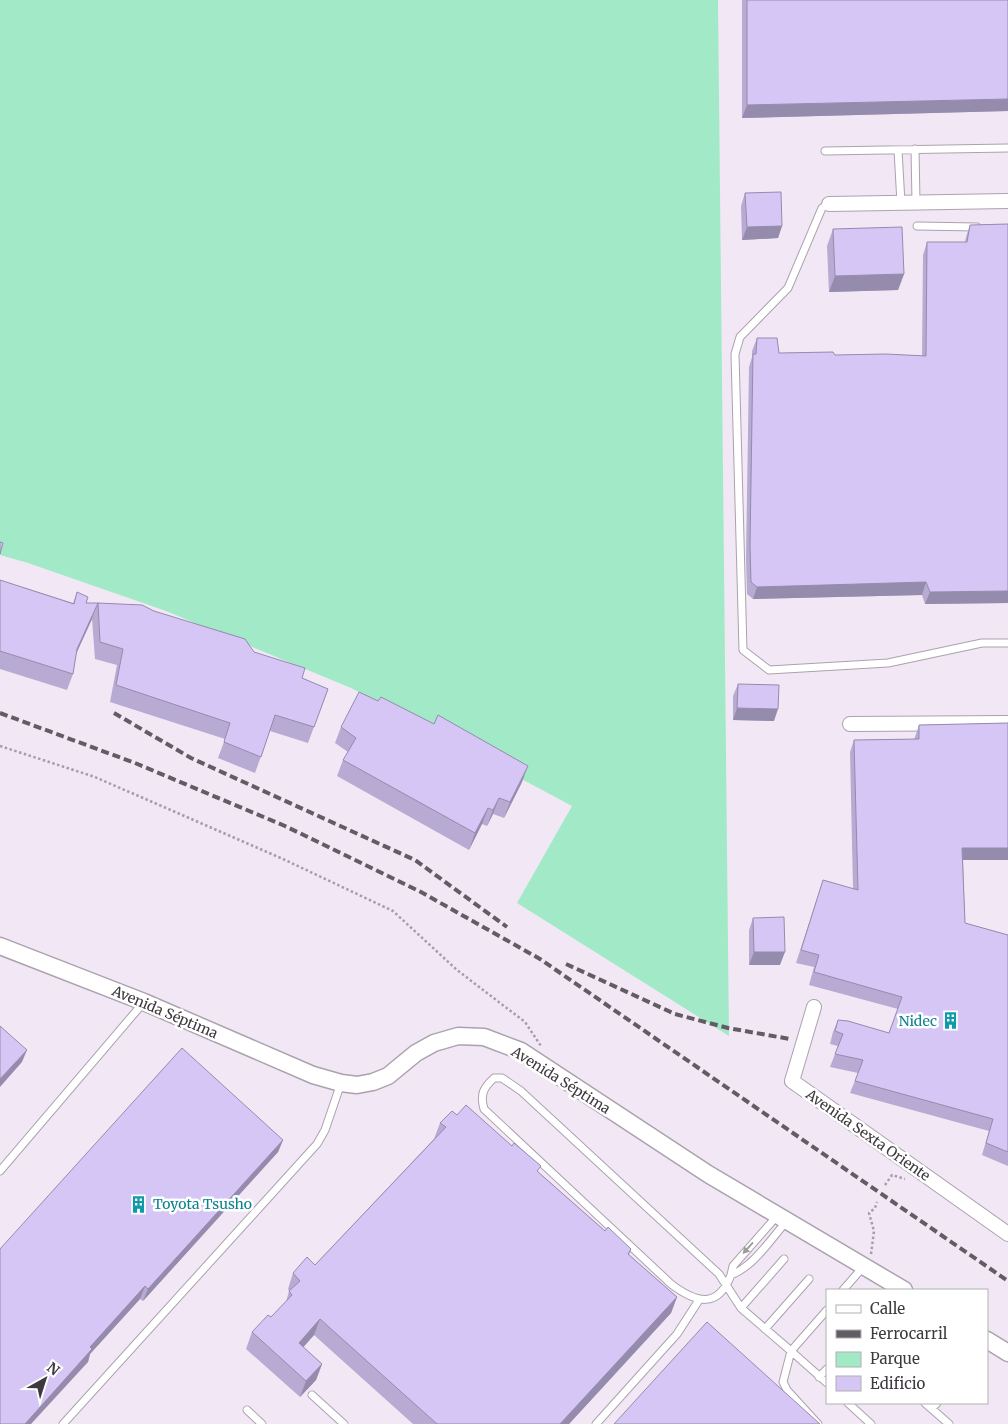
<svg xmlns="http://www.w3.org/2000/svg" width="1008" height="1424" font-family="Merriweather,serif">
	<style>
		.green { fill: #a2eac7 }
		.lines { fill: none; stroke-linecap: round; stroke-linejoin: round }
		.service-casing { stroke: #aba2ae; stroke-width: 9 }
		.minor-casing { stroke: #aba2ae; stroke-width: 16 }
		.tertiary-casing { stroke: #aba2ae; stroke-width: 19 }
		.path { stroke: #a59da7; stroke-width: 2.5; stroke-dasharray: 2.5 2.5; stroke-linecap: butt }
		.service { stroke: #fff; stroke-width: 7 }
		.minor { stroke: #fff; stroke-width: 14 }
		.tertiary { stroke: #fff; stroke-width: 16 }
		.rail { stroke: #625d64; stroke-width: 4; stroke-dasharray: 8 4; stroke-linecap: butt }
		.wall { fill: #b7aad3 }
		.shaded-wall { fill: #958bac }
		.building { fill: #d5c6f5; stroke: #958bac }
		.oneway { fill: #9e9c9e }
		.labels { text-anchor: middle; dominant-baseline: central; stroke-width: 5; stroke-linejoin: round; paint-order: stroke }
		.street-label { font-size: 14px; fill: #3d393e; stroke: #fff }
		.culture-label { font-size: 14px; fill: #0d838f; stroke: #fff; text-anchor: end }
	</style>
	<rect width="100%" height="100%" fill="#f2e8f5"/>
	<path class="green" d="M0,0h718l11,1036 -212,-133 55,-97 -221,-118 -185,-77 -138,-48 -28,-8z"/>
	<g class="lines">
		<defs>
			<path id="service" d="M915,149l1,53
				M898,150l3,53
				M825,151l183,-3
				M829,204l-7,4 -34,80 -48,49 -5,17 8,296 26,20 119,-7 94,-20h26
				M917,226l60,1
				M0,1171l144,-169
				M777,1216l-44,50 -2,9c23,-9 39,-35 55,-53
				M731,1275c-13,34 -35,28 -60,9l-187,-175c-4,-14 -1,-21 10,-31h8l19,13 198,183 22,34 50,43 36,-41
				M843,1290l21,-24
				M741,1308l43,-49
				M765,1329l44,-50
				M819,1377l8,-8
				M312,1395l32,29
				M848,1403l23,21
				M925,1403l24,21
				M932,1408l5,-5
				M247,1410l15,14
				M63,1424l254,-280 8,-14 16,-47
				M596,1424l81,-90 22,-34
				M818,1424l-31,-34 -4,-8 8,-31 36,32"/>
			<path id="minor" d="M829,204l179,-3
				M850,724l158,-1
				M814,1007l-22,74 216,153"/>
			<path id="tertiary" d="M0,946l144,56 169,73 28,8 16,2 16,-3 15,-6 28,-23 18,-10 24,-7 26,1 37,14 187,123 196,116
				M987,1340l21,13"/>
		</defs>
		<use href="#service" class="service-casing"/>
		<use href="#minor" class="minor-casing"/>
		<use href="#tertiary" class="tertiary-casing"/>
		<path class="path" d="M0,746l95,31 188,82 110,52 64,59 68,52 16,24
			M885,1185l7,-10 13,4
			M871,1254l3,-23 -5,-18 6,-5 2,-6"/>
		<use href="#service" class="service"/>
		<use href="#minor" class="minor"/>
		<use href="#tertiary" class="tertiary"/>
		<path class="rail" d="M0,713l135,50 150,63 136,66 119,67 468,322
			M114,713l77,45 224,102 92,67
			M566,964l109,50 53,14 62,11"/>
	</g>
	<path class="wall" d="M742,0h266v111l-266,7z
		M745,193l37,33 -4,12 -36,2 -1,-34z
		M1008,224v379l-83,1 -3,-9 -169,4 -6,-5 -1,-36 3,-191 3,-10v-6l5,-13 22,15 56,2 87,1 1,-101 4,-13h38l1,-5 4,-12z
		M833,229l71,45 -6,16 -69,2 -2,-46z
		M0,580l73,23 4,-11 9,11 6,16 -16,35 -3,20 -6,16 -67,-21z
		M98,603l56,8 100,41 48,26 26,11 -20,54 -38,-12 -15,42 -37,-15 7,-19 -115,-37 7,-37 -22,-6 -3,-40z
		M738,684l36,37 -41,-1v-24z
		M1008,723v137h-45l2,63 43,12v231l-26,-11 7,-24 -139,-38 8,-20 -28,-6 8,-21 -8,-2 3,-12 5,-12 51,13 9,-24 -89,-24 5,-18 -18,-4 27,-83 30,9 -3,-137 4,-12 60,-1 1,-2 4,-12z
		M341,727l181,55 -18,36 -11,-4 -6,12 -5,-2 -13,26 -132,-74 6,-16 5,-8 -13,-9z
		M753,918l27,47h-31v-35z
		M457,1115l81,57 67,59 26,18 -2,6 48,42 -6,16 -102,111h-156l-99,-89 -11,12 19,17 -6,16 -16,17 -54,-48 6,-17 19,-15 15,-15 3,-11 -1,-2 5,-16 22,-8 119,-126 6,-16z
		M283,1140l-5,12 -135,149 -3,-2 -50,55 -2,8 -88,62z"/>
	<path class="shaded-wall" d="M1008,99v12l-266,7 5,-13z
		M782,226l-4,12 -36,2 5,-13z
		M904,274l-6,16 -69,2 6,-16z
		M926,582l-4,13 -169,4 4,-12z
		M1008,591v12l-83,1 5,-12z
		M98,603l-6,16 -21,46 6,-16z
		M737,708l41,1 -4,12 -41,-1z
		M528,766l-6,16 -18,36 6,-16z
		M499,798l-6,16 -6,12 6,-16z
		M488,808l-6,16 -13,26 6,-17z
		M962,848h46v12h-50z
		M754,952h31l-5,13h-31z
		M27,1050l-5,12 -22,25v-8z
		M283,1140l-5,12 -135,149 5,-12z
		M145,1286l-5,13 -50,55 -2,8 -57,62h-6l65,-77z
		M677,1297l-6,16 -102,111h-9z
		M320,1319l-6,16 -21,24 6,-16z
		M322,1364l-6,16 -16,17 6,-16z"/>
	<path class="building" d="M747,0h261v99l-261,6z
		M781,192l1,34 -35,1 -2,-34z
		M1008,224v367l-78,1 -4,-10 -169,5 -6,-5 -1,-37 3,-191h3l1,-16h20l2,15 54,-1 2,3 51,-1 40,2 1,-114h40l3,-17z
		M902,227l2,47 -69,2 -2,-47z
		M0,542l3,1 -3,11z
		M0,580l74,24 3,-12 11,5 -2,6h12l-21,46 -4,25 -73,-23z
		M98,603l44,2 12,6 91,28 9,13 51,16 -3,10 26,11 -14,38 -39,-12 -14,42 -37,-15 6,-19 -114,-38 7,-36 -23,-7z
		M738,684l41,1 -1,24 -41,-1z
		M359,692l19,9 3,-4 53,27 4,-9 90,51 -18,36 -11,-4 -6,12 -5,-2 -13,25 -132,-73 13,-22 -15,-11z
		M1008,723v125h-46l3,75 43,12v217l-22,-9 7,-24 -138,-38 8,-21 -28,-6 8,-20 -8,-3 3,-11 10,1 41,12 13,-36 -88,-25 5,-17 -18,-5 22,-70 35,10 -4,-150 65,-1v-14z
		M784,917l1,35h-31l-1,-34z
		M0,1026l27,24 -27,29z
		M182,1048l101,92 -135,149 -3,-3 -55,61 2,2 -67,75h-25v-175z
		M466,1105l46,41 2,-3 27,23 -4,5 68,60 3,-4 23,22 -3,5 49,43 -117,127h-123l-117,-105 -21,24 23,21 -16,17 -54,-49 16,-17 3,2 21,-22 -3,-4 11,-10 -7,-8 14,-16 8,8 131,-138 -6,-4 12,-12 5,4z
		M707,1322l113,102h-206z"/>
	<defs><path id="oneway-solid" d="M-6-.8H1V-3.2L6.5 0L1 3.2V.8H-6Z" transform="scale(1.25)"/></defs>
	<use class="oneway" href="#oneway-solid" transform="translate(748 1248) rotate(132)"/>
	<defs>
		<symbol id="building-bare" viewBox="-9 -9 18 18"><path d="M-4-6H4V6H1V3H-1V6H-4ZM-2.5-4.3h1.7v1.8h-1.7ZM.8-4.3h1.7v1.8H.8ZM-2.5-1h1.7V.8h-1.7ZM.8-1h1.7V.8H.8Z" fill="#0f9aa8" stroke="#fff" stroke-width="2.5" paint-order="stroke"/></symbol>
	</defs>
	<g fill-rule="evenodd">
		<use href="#building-bare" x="938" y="1008" width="25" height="25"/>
		<use href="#building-bare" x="126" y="1192" width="25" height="25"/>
	</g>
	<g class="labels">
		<g class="street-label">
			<text transform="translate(165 1012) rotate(23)">Avenida Séptima</text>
			<text transform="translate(561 1080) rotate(32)">Avenida Séptima</text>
			<text transform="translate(868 1135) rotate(35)">Avenida Sexta Oriente</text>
		</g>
		<g class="culture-label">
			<text x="937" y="1021">Nidec</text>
			<text x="153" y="1204" text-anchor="start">Toyota Tsusho</text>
		</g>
	</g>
	<rect x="826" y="1289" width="162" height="115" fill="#ffffff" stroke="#b1b0b2"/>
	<rect x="836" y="1305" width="25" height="8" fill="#ffffff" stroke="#b1b0b2"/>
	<text x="870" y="1314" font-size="15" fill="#3d393e">Calle</text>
	<rect x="836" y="1330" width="25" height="8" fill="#625d64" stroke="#b1b0b2"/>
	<text x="870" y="1339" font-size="15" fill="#3d393e">Ferrocarril</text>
	<rect x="836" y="1352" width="25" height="15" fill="#a2eac7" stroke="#b1b0b2"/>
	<text x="870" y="1364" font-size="15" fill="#3d393e">Parque</text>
	<rect x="836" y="1376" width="25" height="15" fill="#d5c6f5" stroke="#b1b0b2"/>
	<text x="870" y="1389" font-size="15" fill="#3d393e">Edificio</text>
	<g transform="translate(45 1379) rotate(39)" stroke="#ffffff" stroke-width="4" paint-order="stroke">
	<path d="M0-4L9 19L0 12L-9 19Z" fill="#3d393e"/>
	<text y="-8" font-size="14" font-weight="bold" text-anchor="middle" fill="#3d393e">N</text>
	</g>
</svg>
